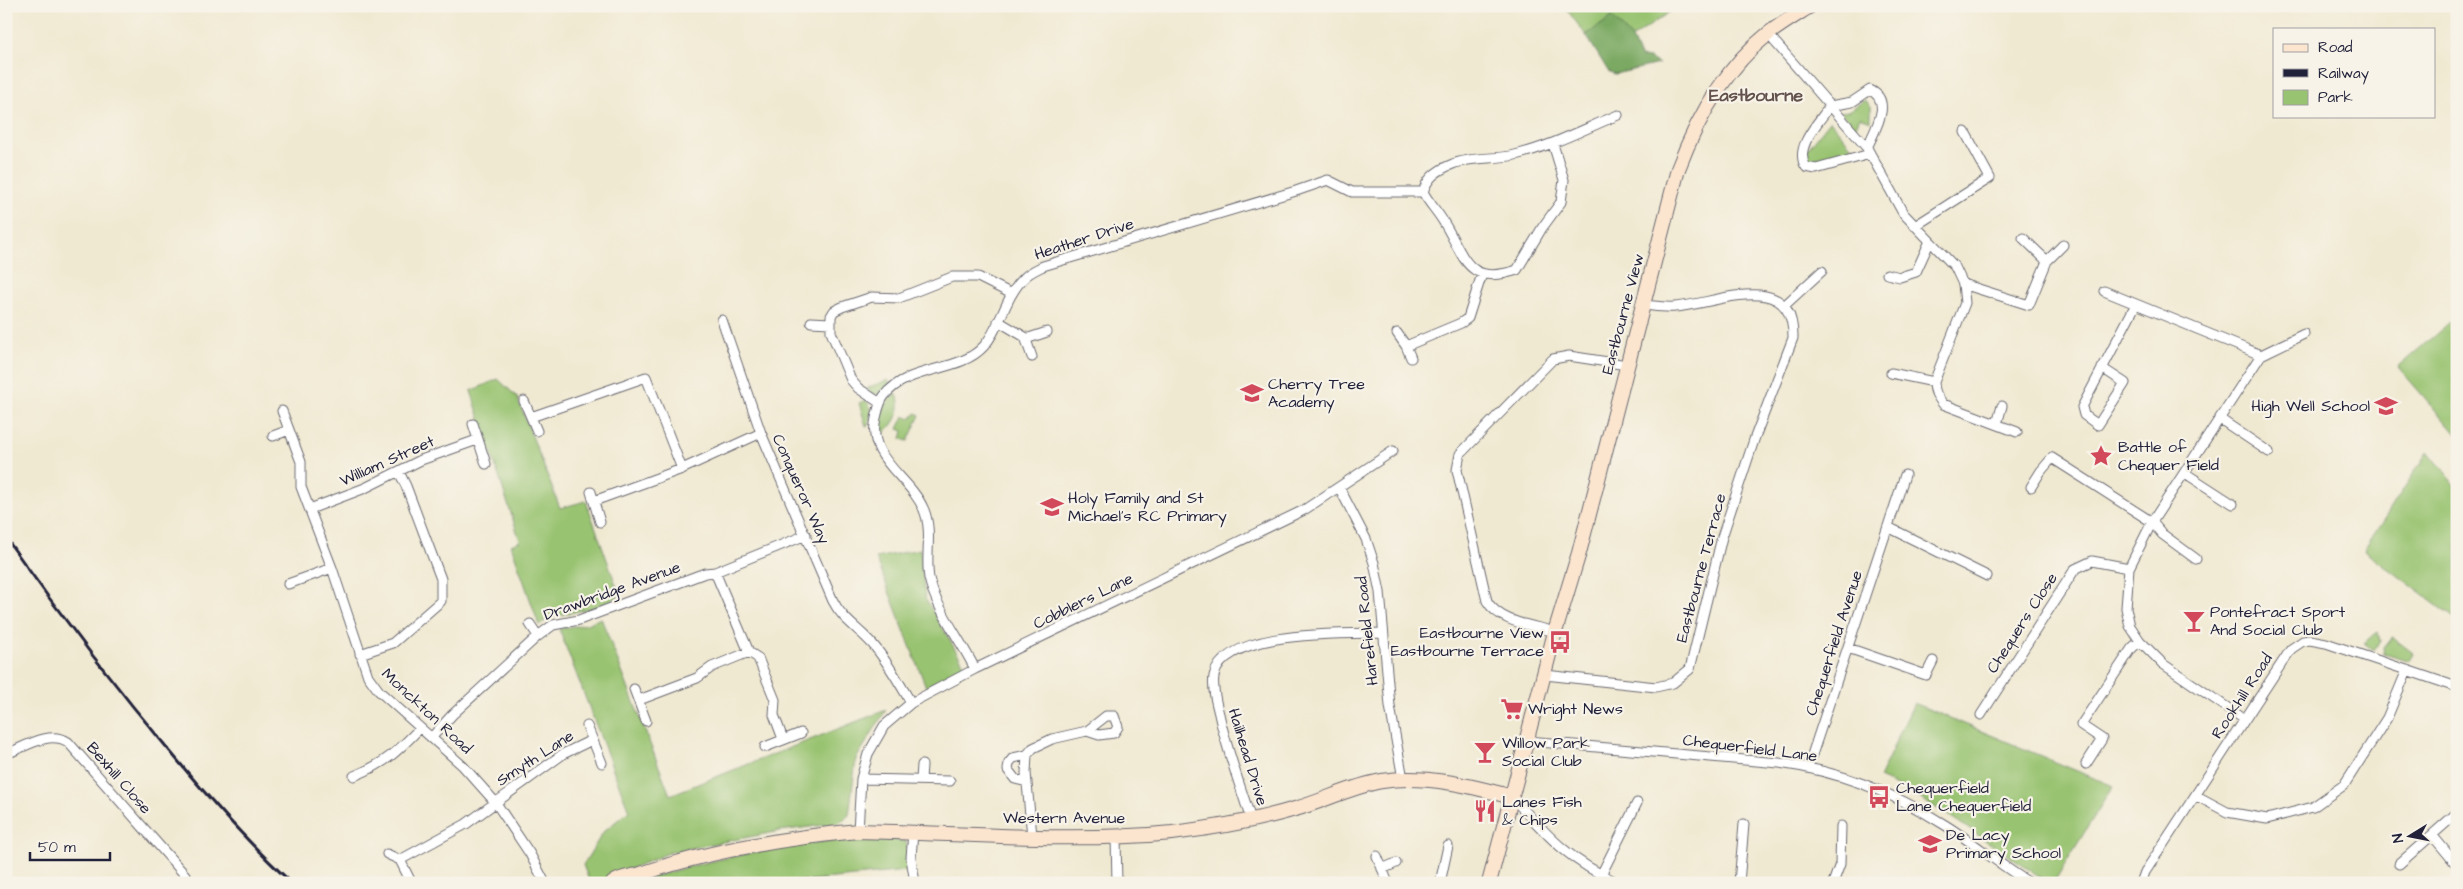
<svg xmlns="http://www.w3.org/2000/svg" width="2463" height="889" font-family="'Architects Daughter',sans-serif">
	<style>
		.green { fill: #98c370; stroke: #5d7256 }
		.forest { fill: #7aa962; stroke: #4e664e }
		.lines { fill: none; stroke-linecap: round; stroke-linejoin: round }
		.street-casing { stroke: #6a6870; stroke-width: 11 }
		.secondary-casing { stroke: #6a6870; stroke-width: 16 }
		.street { stroke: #fff; stroke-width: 9 }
		.secondary { stroke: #fbe5cf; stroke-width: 14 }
		.rail { stroke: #22223b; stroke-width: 3 }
		.labels { text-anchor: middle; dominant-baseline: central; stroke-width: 4.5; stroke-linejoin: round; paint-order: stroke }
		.street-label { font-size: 16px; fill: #22223b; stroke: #f7f3e8 }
		.poi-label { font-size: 16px; fill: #22223b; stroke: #f7f3e8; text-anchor: start }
		.neighbourhood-label { font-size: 18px; font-weight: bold; fill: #62514c; stroke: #f7f3e8 }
	</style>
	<rect width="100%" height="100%" fill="#f7f3e8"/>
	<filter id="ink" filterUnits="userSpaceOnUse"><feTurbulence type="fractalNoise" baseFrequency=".02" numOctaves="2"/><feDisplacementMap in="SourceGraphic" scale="10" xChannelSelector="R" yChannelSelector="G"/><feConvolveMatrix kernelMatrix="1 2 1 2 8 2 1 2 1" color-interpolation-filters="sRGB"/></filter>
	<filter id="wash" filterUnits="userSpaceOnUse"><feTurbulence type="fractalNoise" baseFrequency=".0096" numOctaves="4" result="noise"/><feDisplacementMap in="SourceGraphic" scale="20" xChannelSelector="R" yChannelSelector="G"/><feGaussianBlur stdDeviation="1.12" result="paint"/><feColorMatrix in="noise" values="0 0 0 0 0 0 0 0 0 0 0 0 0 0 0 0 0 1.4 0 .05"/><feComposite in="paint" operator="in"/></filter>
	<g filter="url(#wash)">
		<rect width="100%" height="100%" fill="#f0e9d2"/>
		<path class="green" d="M1564,6h114l-46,32 -20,-21 -26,18z
			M1865,100l6,6v15l-11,-4 -5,12 -14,-17 7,-1z
			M1830,121l25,30 -41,14 -8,-2 1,-13z
			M2457,316v119l-59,-68z
			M498,379l19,18 43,111 26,-7 34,95 -23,11 -46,10 -12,8 -28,-80 9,-4 -49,-150z
			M888,380l2,3 -11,11h-6l-5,-4 1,-3z
			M896,392c9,19 -3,34 -17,45 -2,-18 4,-33 17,-45z
			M866,400l6,10 -4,16h-2l-7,-23z
			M916,413l4,2 -12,26 -7,-2 2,-8 -5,-2 6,-13 7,3z
			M2428,451l29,36v133l-93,-70z
			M920,549l5,49 40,68 -39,21 -50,-129z
			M601,618l69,177 216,-85 -30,49 -7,56 -10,8 -59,8 -109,21 -75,31h-6l-7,-18 21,-34 25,-20 -70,-182 28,-5z
			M2378,632l2,9 -6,10 -11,-8z
			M2392,637l21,16 -5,8 -24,-7 -1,-6z
			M1914,703l199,83 -59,96h-5c-57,-34 -108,-78 -170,-104z
			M852,838l54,3 2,10 -2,20 -124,12h-148c71,-24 144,-36 218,-45z"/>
		<path class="forest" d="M1612,17l20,21 8,19 9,1 10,6 -44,10 -7,-3 -22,-36z"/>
	</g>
	<g filter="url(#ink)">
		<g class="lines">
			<defs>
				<path id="street" d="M1768,34l99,114 36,65 52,54 8,17 2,19 -31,79c0,10 3,14 9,22l74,28
					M1867,148c7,-17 27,-47 3,-58l-18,12 -22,4c-11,16 -37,42 -24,61l10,2 54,-15
					M1423,192c6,11 14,19 20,29 22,35 23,66 74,49l25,-42 19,-26 3,-22 -11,-36
					M1915,226l75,-48 -25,-46
					M2047,261l16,-16
					M1887,274l13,3 16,-5 14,-31
					M1963,284l66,21 18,-44 -24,-23
					M2104,291l157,64
					M1785,305l37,-34
					M722,320l39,113 72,168c10,20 28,29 42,46 14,17 25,37 36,56
					M998,321l27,16 7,20
					M811,322l19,1
					M1397,333l9,13 55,-23 7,-5 14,-44
					M1026,339l21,-7
					M1406,346l5,12
					M2102,368l23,15 -27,42 -14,-10 -2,-8 54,-103
					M1891,373l43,9
					M524,401l13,30
					M880,403l-22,-15 -7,-8 -20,-48v-16l3,-5 8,-4 30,-10 27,1 53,-21h26l34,17
					M282,411l19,51v25l31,81 36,108 11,15 84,75 33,37 34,51 15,29
					M531,417l115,-40 36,92
					M2220,419l49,33
					M473,424l13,40
					M1997,424l5,-18
					M273,436l16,-6
					M2185,473l48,31
					M1339,487l27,52 8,24 6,29 10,114 13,73
					M2031,487l10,-16 11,-13 100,64 10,12 34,25
					M591,492l9,30
					M594,501l88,-32 79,-36
					M310,509l55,-21 56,-28 56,-20
					M1888,527l99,49
					M715,572l34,80 9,6 17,42 -1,15 9,24
					M288,584l44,-16
					M530,624l8,12
					M1555,632c-23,-7 -55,-9 -68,-31l-30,-131 3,-16 93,-95 16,-3 58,9
					M1848,648l78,27 7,-14
					M360,654l33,-11 48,-42v-22l-35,-93 -7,-14
					M975,669c-13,-27 -40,-62 -46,-91 -4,-22 4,-46 -5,-68 -14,-34 -58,-51 -48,-92 2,-8 3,-15 8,-22 25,-32 75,-22 100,-50 17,-19 21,-50 40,-68 4,-5 13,-9 19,-12l253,-75 32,-11 24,12h71c4,-13 12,-20 25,-26 21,-10 45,-6 67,-11 37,-9 69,-26 103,-40
					M1545,675l111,12 17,-4 17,-14 32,-132 33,-100 38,-99c1,-71 -77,-34 -118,-31 -10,1 -21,-1 -31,-2
					M634,689l12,32
					M639,700l58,-22 15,-11 37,-15
					M1981,715l94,-146 17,-8 37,7
					M2244,719l-81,-55 -23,-23 -10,-15 -4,-18 3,-40 23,-46 109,-167 43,-21
					M587,726l15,37
					M432,737l20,-22 86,-79 15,-11 26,-5 126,-47 10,-1 91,-37
					M1528,741l251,22c61,8 114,29 166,62 29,18 55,40 85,58
					M765,747l36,-14
					M6,754c19,-7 43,-24 62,-12l124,141
					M1027,755l-14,3 -4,5 -1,7 7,9 12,3
					M2086,764l16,-25 -21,-14 51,-77 8,-7
					M1808,767l97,-292
					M354,776c32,-13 43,-24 66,-48
					M861,779l89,2
					M921,780l1,-15
					M2197,796l30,16 40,7 46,-12 31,-22 43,-67 20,-48
					M1512,797c36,39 56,63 106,86
					M1251,820c-11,-35 -24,-69 -32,-106 -3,-12 -7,-26 -5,-38 10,-47 131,-42 169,-43
					M858,831l3,-52 7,-25 16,-28 27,-23 64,-34 329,-159 89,-59
					M913,832l-2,26 4,25
					M2432,835l25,30
					M1032,836l-6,-63 1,-18 6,-7 19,-9 35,-8 19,-15h8l4,11 -4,6 -15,2 -12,-4
					M1116,837l1,46
					M387,854l13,6 11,22
					M1377,856l11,27
					M400,860l66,-36 97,-70 29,-14
					M2399,864l58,-51
					M1382,869l14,-6
					M1601,875l36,-72
					M1440,883l8,-37
					M1739,883l5,-59
					M1833,883l7,-19 1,-38
					M2141,883l4,-11 146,-223 12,-8 7,-1 16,3 131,44"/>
				<path id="secondary" d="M613,883c9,-7 18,-6 28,-9 71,-24 143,-36 217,-43 104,2 210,12 314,2 42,-5 83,-12 123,-24 29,-8 57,-23 87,-28 42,-7 90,5 130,16
					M1489,883l66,-251 24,-79 99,-384c19,-50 47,-101 90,-135 13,-10 28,-19 42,-28"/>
			</defs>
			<use href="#street" class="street-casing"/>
			<use href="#secondary" class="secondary-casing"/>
			<use href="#street" class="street"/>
			<use href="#secondary" class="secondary"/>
			<path class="rail" d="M6,538c54,77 111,151 172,223 35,42 73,85 114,122"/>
		</g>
	</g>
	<defs>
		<symbol id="school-bare" viewBox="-9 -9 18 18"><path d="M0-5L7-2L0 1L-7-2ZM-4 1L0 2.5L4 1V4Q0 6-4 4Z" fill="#d1495b" stroke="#f7f3e8" stroke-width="2.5" paint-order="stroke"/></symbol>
		<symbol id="sight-bare" viewBox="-9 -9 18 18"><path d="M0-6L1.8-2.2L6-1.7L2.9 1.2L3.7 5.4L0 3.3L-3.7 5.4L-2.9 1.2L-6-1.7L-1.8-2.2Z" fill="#d1495b" stroke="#f7f3e8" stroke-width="2.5" paint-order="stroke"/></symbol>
		<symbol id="bar-bare" viewBox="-9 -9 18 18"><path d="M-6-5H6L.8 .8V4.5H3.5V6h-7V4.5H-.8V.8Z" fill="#d1495b" stroke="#f7f3e8" stroke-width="2.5" paint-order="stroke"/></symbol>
		<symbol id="bus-bare" viewBox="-9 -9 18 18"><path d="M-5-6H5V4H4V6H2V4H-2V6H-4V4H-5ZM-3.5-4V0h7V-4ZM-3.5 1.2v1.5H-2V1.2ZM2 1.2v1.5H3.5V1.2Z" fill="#d1495b" stroke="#f7f3e8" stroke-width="2.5" paint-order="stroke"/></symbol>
		<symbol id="supermarket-bare" viewBox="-9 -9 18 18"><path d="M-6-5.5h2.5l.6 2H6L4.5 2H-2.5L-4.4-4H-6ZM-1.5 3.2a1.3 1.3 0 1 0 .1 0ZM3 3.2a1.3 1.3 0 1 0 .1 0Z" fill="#d1495b" stroke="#f7f3e8" stroke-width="2.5" paint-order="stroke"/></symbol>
		<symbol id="restaurant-bare" viewBox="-9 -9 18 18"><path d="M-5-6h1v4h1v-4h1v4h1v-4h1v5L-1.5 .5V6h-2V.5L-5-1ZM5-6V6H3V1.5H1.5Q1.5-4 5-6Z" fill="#d1495b" stroke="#f7f3e8" stroke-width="2.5" paint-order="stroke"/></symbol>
	</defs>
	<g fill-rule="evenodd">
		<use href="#school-bare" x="1236" y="377" width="32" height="32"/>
		<use href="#school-bare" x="2370" y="390" width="32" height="32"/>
		<use href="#sight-bare" x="2085" y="440" width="32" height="32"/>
		<use href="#school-bare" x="1036" y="491" width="32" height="32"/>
		<use href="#bar-bare" x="2178" y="605" width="32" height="32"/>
		<use href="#bus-bare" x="1544" y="626" width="32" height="32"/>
		<use href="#supermarket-bare" x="1496" y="693" width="32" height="32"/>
		<use href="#bar-bare" x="1469" y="736" width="32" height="32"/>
		<use href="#bus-bare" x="1863" y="781" width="32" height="32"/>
		<use href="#restaurant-bare" x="1469" y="795" width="32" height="32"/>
		<use href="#school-bare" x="1914" y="828" width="32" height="32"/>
	</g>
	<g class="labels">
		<g class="street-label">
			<text transform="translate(1084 239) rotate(-18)">Heather Drive</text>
			<text transform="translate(1623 314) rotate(-75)">Eastbourne View</text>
			<text transform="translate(387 461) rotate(-24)">William Street</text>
			<text transform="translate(801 489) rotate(66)">Conqueror Way</text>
			<text transform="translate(1701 568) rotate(-75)">Eastbourne Terrace</text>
			<text transform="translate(612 591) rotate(-20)">Drawbridge Avenue</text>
			<text transform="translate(1083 601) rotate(-26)">Cobblers Lane</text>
			<text transform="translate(2022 623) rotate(-57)">Chequers Close</text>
			<text transform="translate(1367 631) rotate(-96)">Harefield Road</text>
			<text transform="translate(1834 643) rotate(-72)">Chequerfield Avenue</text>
			<text transform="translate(2242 696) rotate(-57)">Rookhill Road</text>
			<text transform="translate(427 711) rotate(43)">Monckton Road</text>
			<text transform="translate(1750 748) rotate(7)">Chequerfield Lane</text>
			<text transform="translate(1248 757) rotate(73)">Hailhead Drive</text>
			<text transform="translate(535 758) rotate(-33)">Smyth Lane</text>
			<text transform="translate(119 778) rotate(49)">Bexhill Close</text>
			<text x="1064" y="818">Western Avenue</text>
		</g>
		<g class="poi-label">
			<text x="1268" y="384">Cherry Tree<tspan x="1268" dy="18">Academy</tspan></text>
			<text x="2370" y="406" text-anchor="end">High Well School</text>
			<text x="2118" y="447">Battle of<tspan x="2118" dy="18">Chequer Field</tspan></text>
			<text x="1068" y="498">Holy Family and St<tspan x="1068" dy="18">Michael's RC Primary</tspan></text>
			<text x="2210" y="612">Pontefract Sport<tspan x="2210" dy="18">And Social Club</tspan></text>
			<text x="1544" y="633" text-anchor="end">Eastbourne View<tspan x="1544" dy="18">Eastbourne Terrace</tspan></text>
			<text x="1528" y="709">Wright News</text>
			<text x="1502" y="743">Willow Park<tspan x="1502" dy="18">Social Club</tspan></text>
			<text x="1896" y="788">Chequerfield<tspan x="1896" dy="18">Lane Chequerfield</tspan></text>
			<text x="1502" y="802">Lanes Fish<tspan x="1502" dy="18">&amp; Chips</tspan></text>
			<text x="1946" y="835">De Lacy<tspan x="1946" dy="18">Primary School</tspan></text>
		</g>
		<g class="neighbourhood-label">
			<text x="1756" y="95">Eastbourne</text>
		</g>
	</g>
	<rect width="2463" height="889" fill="none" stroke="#f7f3e8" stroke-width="25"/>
	<rect x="2273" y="28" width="162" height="90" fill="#f7f3e8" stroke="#a29fa3"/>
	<rect x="2283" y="44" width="25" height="8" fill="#fbe5cf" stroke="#a29fa3"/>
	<text x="2318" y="52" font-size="15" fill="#22223b">Road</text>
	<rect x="2283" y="69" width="25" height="8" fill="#22223b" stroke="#a29fa3"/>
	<text x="2318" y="78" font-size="15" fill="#22223b">Railway</text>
	<rect x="2283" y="90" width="25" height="15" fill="#98c370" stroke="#a29fa3"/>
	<text x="2318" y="102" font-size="15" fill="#22223b">Park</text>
	<g transform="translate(2410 836) rotate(260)" stroke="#f7f3e8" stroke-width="4" paint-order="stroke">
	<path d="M0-4L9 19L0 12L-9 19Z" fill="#22223b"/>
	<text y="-8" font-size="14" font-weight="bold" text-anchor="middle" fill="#22223b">N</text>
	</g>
	<path d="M30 852v8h80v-8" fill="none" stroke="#22223b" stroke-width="2.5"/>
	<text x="38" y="852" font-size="15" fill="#22223b" stroke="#f7f3e8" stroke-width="4" paint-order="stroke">50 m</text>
</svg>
